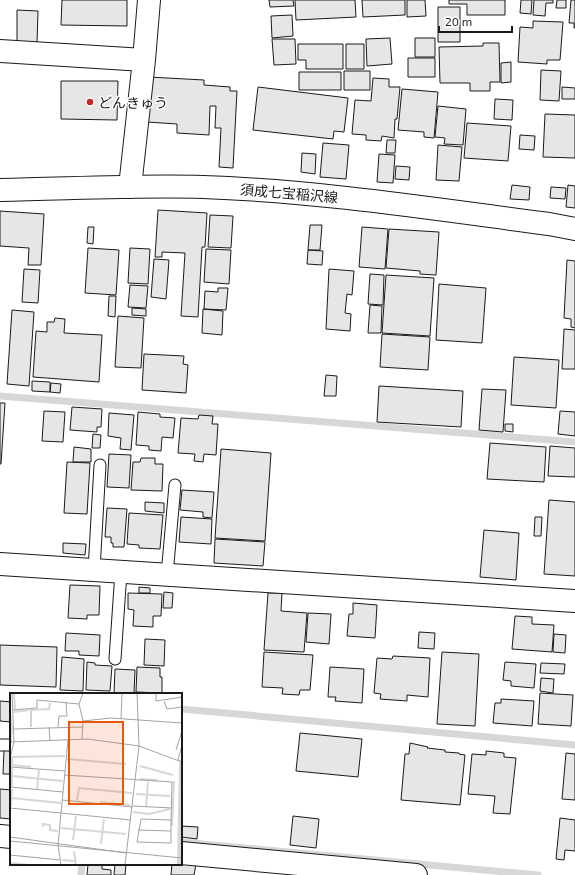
<svg xmlns="http://www.w3.org/2000/svg" width="575" height="875" font-family="'Exo 2','Noto Sans JP',sans-serif">
	<style>
		.lines { fill: none; stroke-linecap: round; stroke-linejoin: round }
		.stream { stroke: #d7d7d7; stroke-width: 7 }
		.building { fill: #e6e6e6; stroke: #1a1a1a }
		.lane-casing { stroke: #1a1a1a; stroke-width: 13 }
		.street-casing { stroke: #1a1a1a; stroke-width: 24 }
		.secondary-casing { stroke: #1a1a1a; stroke-width: 24 }
		.lane { stroke: #fff; stroke-width: 11 }
		.street { stroke: #fff; stroke-width: 22 }
		.secondary { stroke: #fff; stroke-width: 22 }
		.poi-dot { fill: #c62828; stroke: #fff; stroke-width: 1.5 }
		.labels { text-anchor: middle; dominant-baseline: central; stroke-width: 3; stroke-linejoin: round; paint-order: stroke }
		.poi-label { font-size: 14px; fill: #1a1a1a; stroke: #fff; text-anchor: start }
		.street-label { font-size: 14px; fill: #1a1a1a; stroke: #fff }
		.inset-river { fill: none; stroke: #d7d7d7; stroke-width: 2 }
		.inset-road { fill: none; stroke: #a3a3a3; stroke-width: 1 }
		.view { fill: #e8590c; fill-opacity: 0.15; stroke: #e8590c; stroke-width: 2 }
		.inset-edge { fill: none; stroke: #1a1a1a; stroke-width: 2 }
	</style>
	<rect width="100%" height="100%" fill="#fff"/>
	<g class="lines">
		<path class="stream" d="M0,396l575,46
			M181,709l394,36
			M181,842l357,33
			M81,875l1,-11"/>
	</g>
	<path class="building" d="M62,0h65v26l-66,-1z
		M269,0h24l1,6 -24,1z
		M295,0h60l1,17 -60,3z
		M362,0h43v15l-42,2z
		M407,0h18l1,16 -19,1z
		M449,0h56v15h-38v-11h-18z
		M521,0h11l-1,14 -11,-1z
		M534,0h19v3h-7l-1,13 -12,-1z
		M557,0h9v8h-10z
		M571,0h4v28h-1v-5h-5z
		M438,7h22v35h-22z
		M17,10l21,1 -1,32 -20,-1z
		M292,15l1,21 -21,2 -1,-22z
		M533,21l30,1 -3,38h-13v4l-29,-2 2,-35 13,1z
		M390,38l2,26 -25,2 -1,-27z
		M415,38h20v19h-20z
		M272,39h23l1,25 -22,1z
		M483,43h16l1,39h-10v9h-20v-8h-30l-1,-36 44,-1z
		M298,44h45v25h-37v-9h-8z
		M346,44h18v25h-18z
		M408,58h27v19h-27z
		M511,62v20l-10,1v-20z
		M541,70l20,1 -2,30 -19,-1z
		M344,71h26v19h-26z
		M299,72h42v18h-42z
		M149,77l55,3v5l26,2v4h7l-4,77 -14,-1 2,-39h-6l1,-22h-6l-1,29 -32,-2v-9l-30,-2z
		M373,78l16,1v8h11l-3,32h-2l-1,19 -12,-2 -1,5 -15,-1v-5l-14,-1 3,-34 16,1z
		M61,81h57l-1,39 -56,-1z
		M258,87l90,11 -4,34 -10,-1 -1,8 -80,-9z
		M562,87l13,1v11h-13z
		M402,89l36,3 -4,46 -10,-1v-5l-26,-2z
		M495,99l18,1 -1,20 -18,-1z
		M438,106l28,3 -3,36 -19,-1 1,-6 -10,-1z
		M545,114l30,1v43l-32,-1z
		M467,123l44,3 -3,35 -44,-3z
		M520,135l15,1 -1,14 -15,-1z
		M387,140h9l-1,13h-9z
		M323,143l26,2 -3,34 -26,-2z
		M438,145l24,2 -3,34 -23,-1z
		M302,153l14,1 -1,20 -14,-2z
		M379,154l16,1 -2,28 -16,-1z
		M396,166l14,1 -1,13 -14,-1z
		M512,185l18,2 -1,13 -19,-1z
		M568,185l7,1v22l-9,-1z
		M551,187l15,1 -1,11 -15,-1z
		M158,210l49,3 -2,34h-3l-4,70 -17,-1 4,-63 -23,-1v5h-7z
		M0,211l44,3 -3,51h-13l1,-17 -29,-2z
		M210,215l23,1 -2,32 -23,-1z
		M310,225h12l-2,25h-12z
		M88,227h6l-1,17 -6,-1z
		M362,227l26,2 -3,40 -26,-2z
		M389,229l50,3 -3,43 -16,-1v-3l-34,-3z
		M88,248l31,2 -3,45 -31,-2z
		M130,248l20,1 -2,35 -20,-1z
		M206,249l25,1 -2,34 -25,-2z
		M308,250l15,1 -1,14 -15,-1z
		M154,259l15,1 -3,39 -15,-2z
		M567,260l8,1v67l-4,-1v-8l-7,-1z
		M24,269l16,1 -2,33 -16,-1z
		M329,269l25,2 -2,24 -5,-1 -2,19 6,1 -1,17 -24,-2z
		M370,274l14,1 -1,30 -15,-1z
		M386,275l48,3 -4,58 -48,-3z
		M439,284l47,4 -4,55 -46,-3z
		M130,285l18,1 -2,22 -18,-1z
		M218,288h10l-2,22 -22,-1 1,-18 13,1z
		M109,296h7l-1,21 -7,-1z
		M370,305l12,1 -1,27h-13z
		M132,308l14,1v7l-14,-1z
		M203,309l20,2 -1,24 -20,-2z
		M12,310l22,2 -5,74 -22,-2z
		M118,316l26,2 -3,50 -26,-1z
		M55,318l10,1 -1,14 38,2 -3,47 -66,-5 3,-46 11,1v-10h7z
		M564,329l11,1v39h-13z
		M382,334l48,3 -2,33 -48,-3z
		M144,354l40,2 -1,8 5,1 -2,28 -44,-3z
		M514,357l45,3 -3,48 -45,-3z
		M326,375l11,1 -1,20h-12z
		M32,381l18,1v10l-18,-1z
		M51,383l10,1 -1,9 -10,-1z
		M379,386l84,5 -2,36 -84,-5z
		M482,389l24,1 -3,42 -24,-2z
		M0,403h5l-4,61h-1z
		M72,407l30,2 -1,18h-4v5l-27,-2z
		M44,411l21,1 -2,30 -21,-1z
		M560,411l15,1v24l-17,-2z
		M138,412l22,2v3l15,1 -2,20 -11,-1 -1,14 -12,-1v-4l-13,-1z
		M109,413l25,2 -3,35 -11,-1 1,-11 -13,-2z
		M199,415l14,1 -1,8h6l-2,31 -12,-1 -1,8 -9,-1 1,-7 -17,-1 3,-35 17,1z
		M505,424h8v8l-8,-1z
		M93,434l8,1 -1,13h-8z
		M490,443l56,4 -2,35 -57,-3z
		M550,446l25,2v29l-27,-1z
		M74,447l17,2v13h-18z
		M221,449l50,4 -6,88 -50,-3z
		M109,454l22,1 -2,33 -22,-1z
		M141,458h14v6h8l-1,27 -31,-1 2,-28h7z
		M67,462l23,1 -3,51 -23,-1z
		M182,490l32,2 -2,26 -9,-1v-5l-23,-2z
		M549,500l26,2v74l-31,-2z
		M145,502l19,1v10l-19,-2z
		M107,508l20,1 -3,38h-11v-4h-2v-6h-6z
		M129,513l34,2 -3,34 -21,-1v-3l-12,-1z
		M181,517l31,2 -1,25 -32,-2z
		M535,517h7l-1,19h-7z
		M484,530l35,3 -3,47 -36,-3z
		M215,539l50,3 -2,24 -49,-3z
		M63,543l23,1 -1,11 -22,-2z
		M70,585l30,1 -1,29h-12v4l-19,-1z
		M139,587l11,1v5h-11z
		M164,592l9,1 -1,15h-9z
		M128,593l34,1 -1,22h-8v11l-20,-1 1,-16 -6,-1z
		M268,593h14l-1,18 26,2 -3,39 -40,-2z
		M353,603l24,2 -2,33 -28,-2 2,-22h4z
		M308,613l23,1 -2,30 -23,-2z
		M515,616l17,1v7l22,1 -2,27 -40,-3z
		M419,632l16,1 -1,16 -16,-1z
		M66,633l34,2 -1,21 -20,-1v-4h-14z
		M554,634l12,1 -1,18 -12,-1z
		M145,639l20,1 -1,26 -20,-1z
		M0,645l57,2 -1,40 -56,-2z
		M264,652l49,3 -3,35h-10l-1,5 -17,-1 1,-6 -21,-1z
		M442,652l37,2 -4,72 -38,-2z
		M393,656l37,2 -2,39 -21,-2v6l-27,-2 1,-5 -7,-1 3,-35 15,1z
		M62,657l22,2 -1,32 -23,-1z
		M87,662l8,1v2l17,1 -2,25 -24,-1z
		M505,662l31,2 -2,24 -23,-2v-5l-8,-1z
		M541,663l24,1 -1,10 -24,-1z
		M137,667l23,1v9h2v16l-26,-1z
		M330,667l34,2 -2,34 -27,-2 1,-4h-8z
		M115,669l20,1 -1,24h-20z
		M541,678l13,1 -1,14 -13,-2z
		M540,693l33,2 -2,31 -33,-2z
		M501,699l33,2 -2,25 -39,-3 2,-20h6z
		M0,701l11,1v20l-11,-1z
		M300,733l62,6 -4,38 -62,-6z
		M410,743l18,4 -1,1 18,2v2l14,1v1l6,1 -5,50 -59,-5 4,-46h4z
		M4,750l7,1v23h-8z
		M486,751l18,2v4l12,1 -6,56 -17,-1 2,-17 -27,-2 4,-40 14,1z
		M566,753l9,1v46l-13,-1z
		M0,789l11,1v29l-11,-1z
		M293,816l26,3 -3,29 -26,-3z
		M560,818l15,2v31l-10,-1 -1,10 -8,-1z
		M181,826l17,1 -1,12 -16,-2z
		M88,864h14v5l9,1v5h-24z
		M115,864l11,1 -1,10h-11z
		M172,864h24l-2,11h-23z"/>
	<g class="lines">
		<defs>
			<path id="lane" d="M94,570l6,-105
				M167,575l8,-90
				M115,659l6,-87
				M0,745h11"/>
			<path id="street" d="M0,51l144,9
				M130,187l14,-127 5,-60
				M0,564l575,37
				M0,836l11,1
				M181,853l235,22"/>
			<path id="secondary" d="M0,190c67,-1 135,-5 203,-3 116,4 231,22 346,37l26,5"/>
		</defs>
		<use href="#lane" class="lane-casing"/>
		<use href="#street" class="street-casing"/>
		<use href="#secondary" class="secondary-casing"/>
		<use href="#lane" class="lane"/>
		<use href="#street" class="street"/>
		<use href="#secondary" class="secondary"/>
	</g>
	<circle class="poi-dot" cx="90" cy="102" r="4"/>
	<g class="labels">
		<g class="poi-label">
			<text x="98" y="102">どんきゅう</text>
		</g>
		<g class="street-label">
			<text transform="translate(289 193) rotate(5)">須成七宝稲沢線</text>
		</g>
	</g>
	<g transform="translate(10 693)">
		<rect width="172" height="172" fill="#fff"/>
		<path d="M172,62v110h-5l2,-101z" fill="#d7d7d7"/>
		<path class="inset-river" d="M4,0l1,16M22,17l17,-1 1,-6M4,19l15,-2M0,20l2,16 -2,17M57,66l59,5M130,73l33,9M21,74l-19,-2v-8l53,-1M2,83l51,5M130,86l17,1M2,93v-18M27,96l2,-19M126,101l34,2M1,105l50,5M67,107l2,-12 53,5M90,109l30,3M1,113l1,-17M136,114l2,-25M123,119l16,2 21,-5M162,133l2,-45M33,134v-3l7,1v5l8,1M51,135l65,6M63,147l3,-24M91,151l3,-25M64,158l2,14M52,167l13,1M0,170l18,2"/>
		<path class="inset-road" d="M146,0v8l26,-4M154,8l3,8 15,-2M21,16v18M2,17l25,-2v-8l42,4M111,26l1,-26M73,28l28,-3 71,5M39,34l1,14M48,34l1,-11h8l-1,-14M4,36l69,-2M72,46l1,-18 -4,-17 4,-11M0,49l78,-3 51,7 -2,-53M166,57l6,-19M0,65l4,-16 -2,-49M168,67l4,-15M0,74l55,4M54,82l108,7 -1,38M0,94l53,5M52,107l71,7M123,113l39,2M0,115l121,12M131,126l30,1v23l-34,-1zM128,137l33,1M0,144l116,16M0,148l172,17M0,162l50,5M51,172l-3,-20 10,-105M115,172l14,-119 43,16"/>
		<path class="view" d="M59,29h54v82h-54z"/>
		<rect width="172" height="172" class="inset-edge"/>
	</g>
	<path d="M439 26v6h73v-6" fill="none" stroke="#1a1a1a" stroke-width="2"/>
	<text x="445" y="26" font-size="12" fill="#1a1a1a" stroke="#ffffff" stroke-width="3" paint-order="stroke">20 m</text>
</svg>
